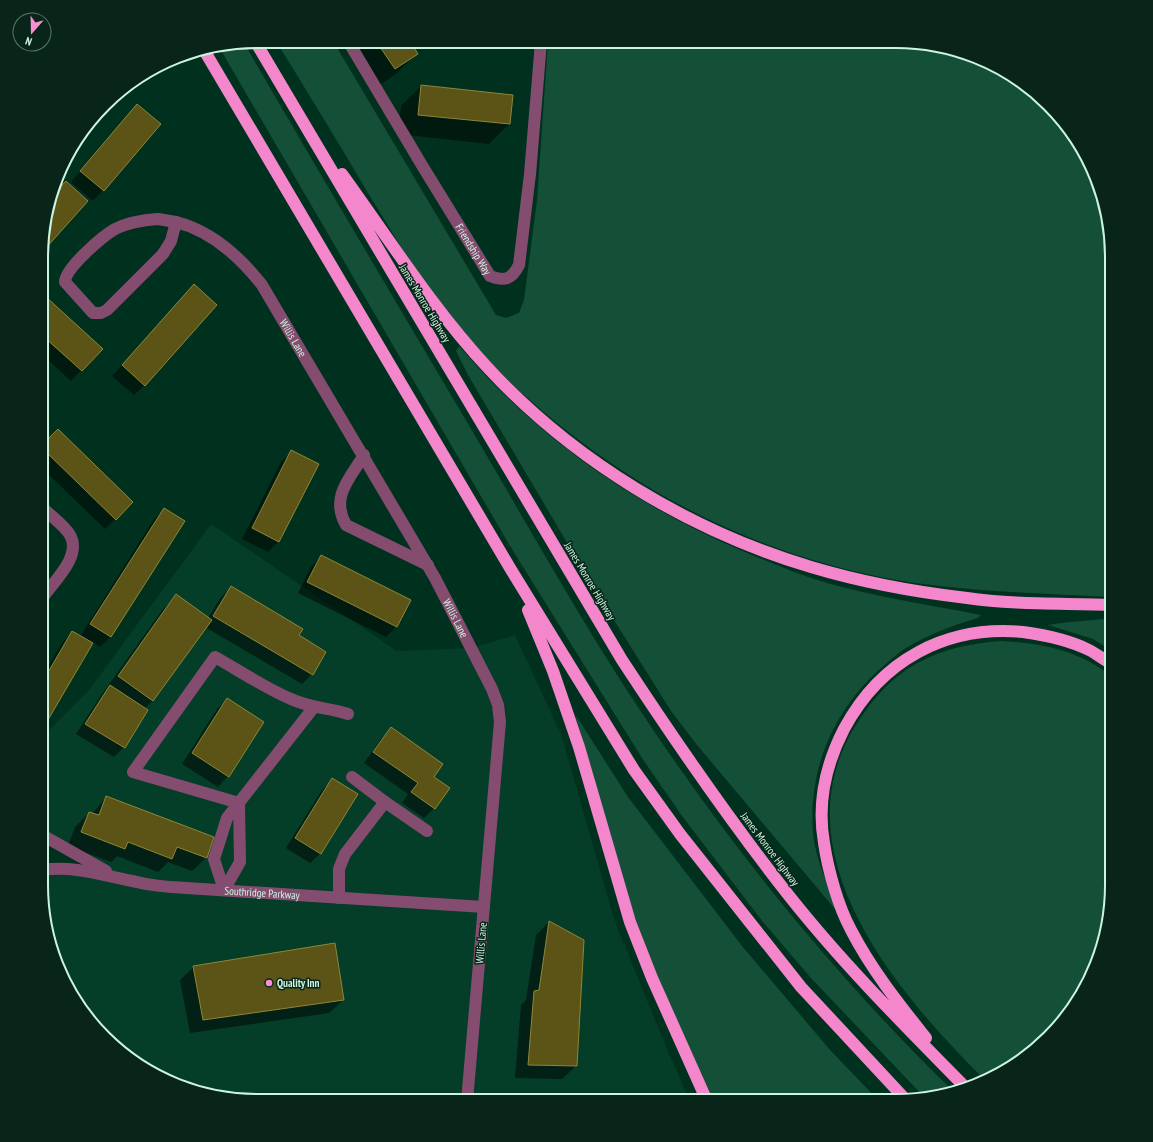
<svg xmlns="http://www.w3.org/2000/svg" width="1153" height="1142" font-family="'PT Sans Narrow',sans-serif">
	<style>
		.built { fill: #043d28 }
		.green { fill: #144f38 }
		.shadow { fill: #0007 }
		.building { fill: #5b5416; stroke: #8f8636 }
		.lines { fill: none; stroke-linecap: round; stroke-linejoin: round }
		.minor { stroke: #844d6f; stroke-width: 12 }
		.highway { stroke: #f486cb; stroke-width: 12 }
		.poi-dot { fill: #f690d0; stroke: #092519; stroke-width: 1.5 }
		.labels { text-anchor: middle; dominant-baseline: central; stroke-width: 3; stroke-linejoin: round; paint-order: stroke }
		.street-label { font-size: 11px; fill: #cbf5e0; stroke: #092519 }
		.poi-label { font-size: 11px; font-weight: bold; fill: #cbf5e0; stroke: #092519; text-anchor: start }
		.rim { fill: none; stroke: #cbf5e0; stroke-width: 2 }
	</style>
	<rect width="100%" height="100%" fill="#00311f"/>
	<path class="built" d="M211,524l186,127 75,-3 43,-13 46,99 54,188 55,134 20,45h-447l-42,-7 -52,-22 -63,-56 -33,-61 -12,-56 1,-28 56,2 -56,-40v-96l47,-47z"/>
	<path class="green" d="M276,41h57l163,274 10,3 13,-5 5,-13 13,-100 11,-158 376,1 80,27 63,56 33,61 12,56v354c-72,-4 -144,-5 -215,-17 -149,-26 -282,-98 -391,-202 -25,-25 -51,-51 -72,-80 -23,-32 -42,-67 -63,-100 -31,-53 -63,-105 -95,-157z
		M244,43c77,133 155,264 233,396 40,68 79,137 120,204 101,163 219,315 357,449l-29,6 -115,-121 -47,-55 -81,-106 -40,-58 -132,-212 -291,-499z
		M459,346c78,92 175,159 286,206 27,11 54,23 82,31 50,14 103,22 154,32l-3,3c-25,7 -49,16 -72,30 -7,4 -13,10 -19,15 -51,42 -79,103 -74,169 2,27 17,58 27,83l-143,-170 -26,-34 -79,-126 -124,-210 -12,-24z
		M1112,618v33l-19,-12 -45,-14c21,-4 43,-4 64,-7z
		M1000,641c41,2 79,9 112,36v222l-7,42 -22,52 -56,63 -43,23c-91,-90 -215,-236 -120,-366 35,-50 77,-67 136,-72z
		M575,714l53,83 114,149 89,105 48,50h-165c-33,-71 -66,-141 -90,-215 -18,-56 -30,-115 -49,-172z"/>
	<path class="shadow" d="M345,41h64l8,12 -20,20 -23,16z
		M430,41h7l-5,4z
		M421,86l91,9 -3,29 -20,20 -91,-10 3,-28z
		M137,106l-34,84 -10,11 -22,-19z
		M194,286l-49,99 -11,10 -22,-19z
		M45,297l56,52 -30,32 -27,-25z
		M44,413l3,3 -3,3z
		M58,431l74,71 -27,27 -61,-59v-26z
		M292,452l25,13 -39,77 -10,10 -26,-13 39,-77z
		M165,509l18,12 -73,116 -10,10 -19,-12 73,-116z
		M321,556l89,45 -14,26 -10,10 -88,-44 13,-26z
		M231,587l66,49 15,38 -10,10 -97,-57 -52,74 -8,7 -21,39 -10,10 -38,-23 24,-37 63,-88 14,-13 31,22 13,-21z
		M72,632l-30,96 1,-53 19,-32z
		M227,699l1,77 -10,11 -36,-23 35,-55z
		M391,729l43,79 -10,10 -22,-15 6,-9 -44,-31 17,-24z
		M333,780l-12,73 -11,10 -24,-15 36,-58z
		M106,797l100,61 -14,13 -24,-9 -10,10 -41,-16 -6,6 -43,-16 7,-19 14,-14 3,1z
		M549,922l27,144 -14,13 -47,-1 6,-73 5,-5 10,-65z
		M194,967l149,33 -14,13 -139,20 -10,-53z"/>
	<path class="building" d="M376,41h34l8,13 -23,15z
		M421,85l92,10 -3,29 -92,-9z
		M137,104l24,20 -57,67 -24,-20z
		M66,181l22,20 -43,48v-34l7,-19z
		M194,284l23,21 -72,81 -23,-21z
		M45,296l58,53 -21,22 -38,-34z
		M58,429l75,73 -17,18 -72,-70v-7z
		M291,450l28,14 -40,78 -27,-14z
		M164,508l21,13 -74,116 -21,-13z
		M321,555l90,45 -14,27 -90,-45z
		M231,586l72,43 -4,6 27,17 -13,23 -100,-59z
		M176,594l36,26 -59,81 -35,-25z
		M72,631l21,12 -51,87 1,-49z
		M110,685l38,25 -23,38 -40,-24z
		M227,698l37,24 -35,55 -37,-24z
		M391,727l52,37 -9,13 16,11 -15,21 -24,-17 7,-9 -45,-31z
		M332,778l26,16 -37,60 -26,-16z
		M106,796l108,41 -7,21 -30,-11 -5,12 -44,-17 -3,7 -44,-17 8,-20 10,3z
		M549,921l35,19 -7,126 -49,-1 6,-74 5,-1z
		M335,943l9,57 -141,20 -10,-54z"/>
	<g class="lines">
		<g class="minor">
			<path id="s1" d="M348,41l75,126 67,109c15,6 22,3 29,-11l11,-91 11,-132"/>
			<path d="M158,219l18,3 -5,19 -8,13 -56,56 -6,3h-8l-28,-31c0,-14 38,-46 50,-53 14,-7 28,-9 43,-10z"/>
			<path id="s2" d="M176,222c36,9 64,35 86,63l173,293 57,111 6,16 2,17 -33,379"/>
			<path d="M364,455c-14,23 -34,42 -18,70l82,40"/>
			<path d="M43,597c12,-17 39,-41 27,-62 -6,-10 -18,-18 -26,-26"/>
			<path d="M352,777l33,25 42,29"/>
			<path d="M239,803l-106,-31 82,-115c25,14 50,31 76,42 19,9 38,9 57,15"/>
			<path d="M42,835l64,36"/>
			<path id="s3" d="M42,870c33,-5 62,6 95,12 11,3 23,4 34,5l313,20"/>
			<path d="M224,890l-10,-31 13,-41 87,-111"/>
			<path d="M224,890l16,-28 -1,-59"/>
			<path d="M339,898v-29l6,-15 40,-52"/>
		</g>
		<path class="highway" d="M255,41l367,619c53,81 108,161 168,237 54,68 116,130 177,192
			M204,50l306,518 124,202 46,64 121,153 106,114
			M342,174c47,65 91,135 146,194 86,93 202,163 323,199 50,15 104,25 156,31 47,7 97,5 145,7
			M528,610l25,61 26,76 51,175 22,56 55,123
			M926,1038c-27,-34 -55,-69 -75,-108 -13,-24 -23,-60 -27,-87 -7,-40 2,-79 20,-114 37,-69 102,-104 179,-97 22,3 46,8 66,18 8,4 15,10 23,14"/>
	</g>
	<circle class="poi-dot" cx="269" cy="983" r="4"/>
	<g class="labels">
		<g class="street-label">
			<text stroke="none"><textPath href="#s1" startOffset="243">Friendship Way</textPath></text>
			<text transform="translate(425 303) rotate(59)">James Monroe Highway</text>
			<text stroke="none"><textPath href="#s2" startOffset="170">Willis Lane</textPath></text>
			<text transform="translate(590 581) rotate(59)">James Monroe Highway</text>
			<text stroke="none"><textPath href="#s2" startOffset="494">Willis Lane</textPath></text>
			<text transform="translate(770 849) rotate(53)">James Monroe Highway</text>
			<text stroke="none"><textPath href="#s3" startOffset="222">Southridge Parkway</textPath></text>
			<text transform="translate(481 943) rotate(-85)">Willis Lane</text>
		</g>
		<g class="poi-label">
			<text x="277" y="983">Quality Inn</text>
		</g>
	</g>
	<path d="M0 0H1153V1142H0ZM257 48H896A209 209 0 0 1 1105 257V885A209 209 0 0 1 896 1094H257A209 209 0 0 1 48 885V257A209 209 0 0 1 257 48Z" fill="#092519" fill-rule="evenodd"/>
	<path class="rim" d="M257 48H896A209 209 0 0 1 1105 257V885A209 209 0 0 1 896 1094H257A209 209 0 0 1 48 885V257A209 209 0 0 1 257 48Z"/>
	<g transform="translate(32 32) rotate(200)"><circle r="19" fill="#092519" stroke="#577869"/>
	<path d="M0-3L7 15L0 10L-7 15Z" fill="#f690d0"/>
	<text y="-6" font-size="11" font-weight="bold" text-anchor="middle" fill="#cbf5e0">N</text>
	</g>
</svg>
